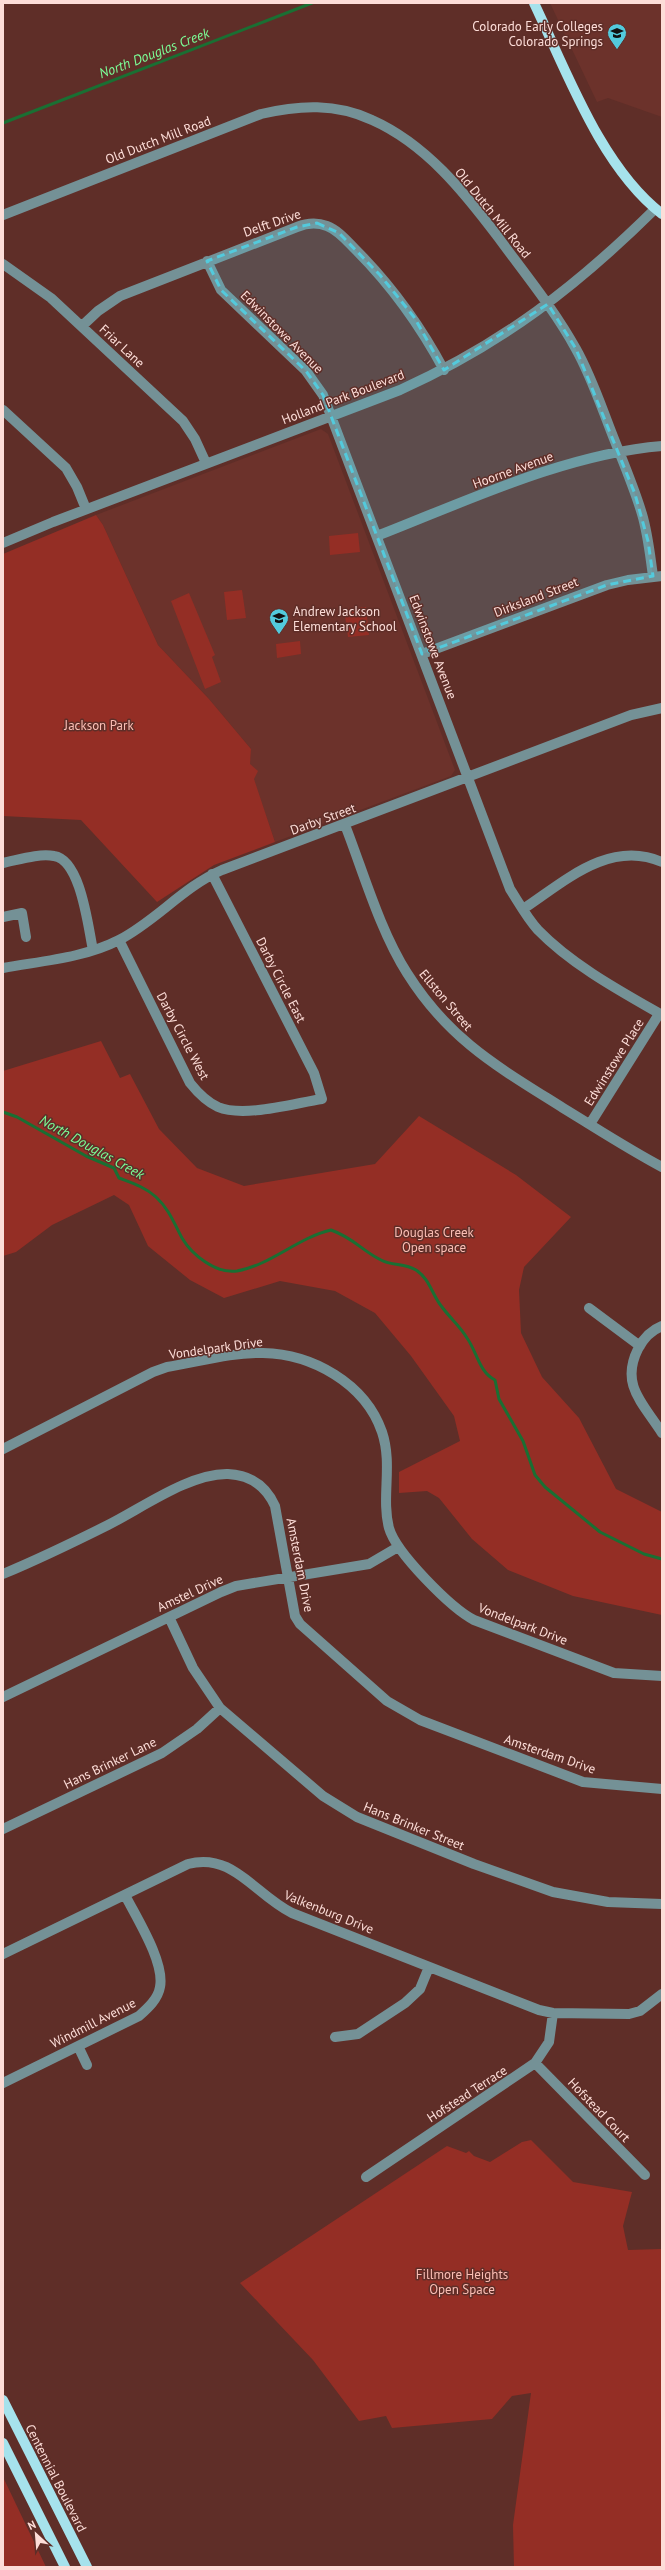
<svg xmlns="http://www.w3.org/2000/svg" width="665" height="2570" font-family="'PT Sans',sans-serif">
	<style>
		.built { fill: #6c322b }
		.green { fill: #942e25 }
		.lines { fill: none; stroke-linecap: round; stroke-linejoin: round }
		.stream { stroke: #1a6f33; stroke-width: 3 }
		.minor { stroke: #749196; stroke-width: 10 }
		.major { stroke: #a6e2ec; stroke-width: 10 }
		.marked { fill: #53cadc; fill-opacity: 0.2; stroke: #53cadc; stroke-width: 3; stroke-dasharray: 8 5; stroke-linejoin: round }
		.labels { text-anchor: middle; dominant-baseline: central; stroke-width: 3; stroke-linejoin: round; paint-order: stroke }
		.poi-label { font-size: 13px; fill: #fdddd8; stroke: #5f2e28; text-anchor: end }
		.street-label { font-size: 13px; fill: #fdddd8; stroke: #5f2e28 }
		.park-label { font-size: 13px; fill: #fcbeb5; stroke: #5f2e28 }
		.water-label { font-size: 14px; font-style: italic; fill: #7bfe97; stroke: #5f2e28 }
	</style>
	<rect width="100%" height="100%" fill="#5f2e28"/>
	<path class="built" d="M550,3h112v114l-54,-19 -11,4z
		M321,429l7,5 127,336 -4,6 -176,66 -23,-67 -3,-4 2,-22 -42,-50 -51,-54 -55,-120 -7,-10z"/>
	<path class="green" d="M96,515l7,10 55,120 51,54 42,50 -1,15 8,7 -4,8 21,63 -61,23 -57,37 -76,-82 -78,-4v-262z
		M358,533l2,19 -30,3 -1,-19z
		M242,590l4,28 -19,2 -3,-28z
		M189,593l26,62 -3,2 9,25 -16,7 -34,-88z
		M366,607l3,28 -21,2 -4,-28z
		M300,641l1,13 -24,4 -1,-14z
		M101,1041l19,37 10,-4 29,55 38,39 47,18 131,-22 44,-48 97,59 55,42 -47,50 -5,23 2,43 21,44 37,41 37,71 46,23v103l-89,-19 -65,-26 -36,-31 -33,-41 -12,-7 -28,2v-21l61,-31 -6,-25 -43,-60 -36,-43 -40,-22 -55,-10 -56,17 -34,-18 -42,-34 -19,-41 -15,-10 -62,30 -36,27 -13,4v-185z
		M531,2140l42,42 59,10 -9,34 5,24 34,-1v318h-148l-1,-42 18,-132 -19,3 -20,23 -100,9 -6,-12 -27,5 -46,-61 -73,-77 207,-137 19,7 3,-2 5,5 16,6 32,-20z
		M3,2477l43,90h-43z"/>
	<g class="lines">
		<path class="stream" d="M3,123l309,-120
			M3,1112l14,5 69,39 28,12 5,10c13,5 26,9 37,19 13,12 18,26 26,41 10,17 34,36 55,33 34,-6 60,-33 94,-41 23,8 31,21 50,30 11,6 24,3 35,10 14,9 16,25 26,37 8,11 18,19 25,31 10,14 12,34 28,42l4,19 24,42 12,34 10,12 55,45 44,22 18,5"/>
		<path class="minor" d="M3,215l258,-101c38,-9 75,-11 111,6 54,24 92,72 126,117 27,37 56,72 78,112 14,25 23,51 33,77 11,29 24,58 33,88 6,20 8,41 11,62
			M207,261l14,29 85,81 17,24 187,494c9,14 17,29 28,41 34,35 82,61 124,85
			M3,264l48,34 132,123 12,18 11,24
			M82,326l16,-15 22,-15 177,-69c10,-4 19,-5 30,-1 11,4 20,15 28,23 36,36 65,76 89,121
			M3,410l63,58 11,19 9,22
			M377,536c90,-35 188,-82 285,-90
			M3,543l50,-21 347,-132c102,-46 176,-103 255,-181
			M422,654l185,-69 21,-5 34,-4
			M345,825c18,46 35,106 62,148 42,67 91,94 156,135 33,20 65,41 99,59
			M3,863c15,-3 36,-10 51,-7 27,4 34,71 39,94
			M523,909c41,-27 86,-70 139,-47
			M3,917l19,-4 4,24
			M119,940l71,143c8,10 17,19 28,24 26,11 77,-4 104,-8l-8,-26 -102,-199
			M3,968c38,-7 81,-10 116,-28 37,-19 64,-53 103,-70l409,-155 31,-7
			M590,1124l69,-110
			M589,1308l51,38
			M662,1326c-10,4 -19,13 -24,23 -18,36 5,54 24,84
			M3,1449l150,-77 14,-5c31,-5 65,-15 96,-14 49,1 102,30 119,79 11,33 -1,65 7,96 7,25 62,80 85,92l140,53 48,3
			M3,1574c36,-15 71,-32 105,-49 34,-17 82,-52 120,-51 23,1 38,12 47,32l20,110 5,8 87,77 33,19 163,62 79,7
			M169,1617l24,51 27,40 103,88 34,21 117,47 79,28 55,10 54,2
			M3,1697l218,-105 15,-6 133,-22 29,-17
			M3,1829l159,-76 35,-24 23,-21
			M3,1954l185,-90c45,-12 66,30 104,49l247,97 14,3 76,1 11,-3 22,-17
			M335,2037l23,-3 47,-31 15,-14 9,-22
			M78,2046l9,19
			M535,2063l110,112
			M3,2083l136,-67c9,-8 19,-17 21,-29 5,-25 -24,-70 -35,-92
			M366,2177l169,-114 14,-21 4,-29"/>
		<path class="major" d="M534,3c33,69 67,164 128,211
			M3,2400l84,167
			M3,2443l62,124"/>
	</g>
	<path class="marked" d="M317,223l22,10 41,42 34,42 30,53 104,-66 28,45 59,145 13,47 5,35 -46,9 -185,69 -99,-259 -17,-24 -85,-81 -14,-29 90,-34z"/>
	<defs>
		<symbol id="school-pin" viewBox="-11 -11 22 30"><path d="M0 17L-7.5 6A9.5 9.5 0 1 1 7.5 6Z" fill="#53cadc" stroke="#5f2e28"/><path d="M0-5L7-2L0 1L-7-2ZM-4 1L0 2.5L4 1V4Q0 6-4 4Z" fill="#111"/></symbol>
	</defs>
	<g fill-rule="evenodd">
		<use href="#school-pin" x="606" y="22" width="22" height="30"/>
		<use href="#school-pin" x="268" y="607" width="22" height="30"/>
	</g>
	<g class="labels">
		<g class="poi-label">
			<text x="603" y="26">Colorado Early Colleges<tspan x="603" dy="15">Colorado Springs</tspan></text>
			<text x="293" y="611" text-anchor="start">Andrew Jackson<tspan x="293" dy="15">Elementary School</tspan></text>
		</g>
		<g class="street-label">
			<text transform="translate(158 140) rotate(-21)">Old Dutch Mill Road</text>
			<text transform="translate(493 213) rotate(51)">Old Dutch Mill Road</text>
			<text transform="translate(272 223) rotate(-19)">Delft Drive</text>
			<text transform="translate(282 332) rotate(45)">Edwinstowe Avenue</text>
			<text transform="translate(122 346) rotate(43)">Friar Lane</text>
			<text transform="translate(343 397) rotate(-21)">Holland Park Boulevard</text>
			<text transform="translate(513 470) rotate(-20)">Hoorne Avenue</text>
			<text transform="translate(536 597) rotate(-21)">Dirksland Street</text>
			<text transform="translate(433 647) rotate(69)">Edwinstowe Avenue</text>
			<text transform="translate(323 819) rotate(-20)">Darby Street</text>
			<text transform="translate(281 980) rotate(63)">Darby Circle East</text>
			<text transform="translate(446 1000) rotate(50)">Ellston Street</text>
			<text transform="translate(183 1036) rotate(62)">Darby Circle West</text>
			<text transform="translate(614 1062) rotate(-58)">Edwinstowe Place</text>
			<text transform="translate(216 1348) rotate(-8)">Vondelpark Drive</text>
			<text transform="translate(300 1565) rotate(79)">Amsterdam Drive</text>
			<text transform="translate(190 1593) rotate(-25)">Amstel Drive</text>
			<text transform="translate(523 1624) rotate(21)">Vondelpark Drive</text>
			<text transform="translate(550 1754) rotate(19)">Amsterdam Drive</text>
			<text transform="translate(110 1763) rotate(-26)">Hans Brinker Lane</text>
			<text transform="translate(414 1826) rotate(22)">Hans Brinker Street</text>
			<text transform="translate(329 1912) rotate(22)">Valkenburg Drive</text>
			<text transform="translate(93 2023) rotate(-27)">Windmill Avenue</text>
			<text transform="translate(467 2094) rotate(-33)">Hofstead Terrace</text>
			<text transform="translate(599 2110) rotate(46)">Hofstead Court</text>
			<text transform="translate(56 2478) rotate(63)">Centennial Boulevard</text>
		</g>
		<g class="park-label">
			<text x="99" y="725">Jackson Park</text>
			<text x="434" y="1232">Douglas Creek<tspan x="434" dy="15">Open space</tspan></text>
			<text x="462" y="2274">Fillmore Heights<tspan x="462" dy="15">Open Space</tspan></text>
		</g>
		<g class="water-label">
			<text transform="translate(154 53) rotate(-21)">North Douglas Creek</text>
			<text transform="translate(92 1147) rotate(29)">North Douglas Creek</text>
		</g>
	</g>
	<rect width="665" height="2570" fill="none" stroke="#fdddd8" stroke-width="8"/>
	<g transform="translate(36 2534) rotate(334)" stroke="#5f2e28" stroke-width="3" paint-order="stroke">
	<path d="M0-3L7 15L0 10L-7 15Z" fill="#fdddd8"/>
	<text y="-6" font-size="11" font-weight="bold" text-anchor="middle" fill="#fdddd8">N</text>
	</g>
</svg>
